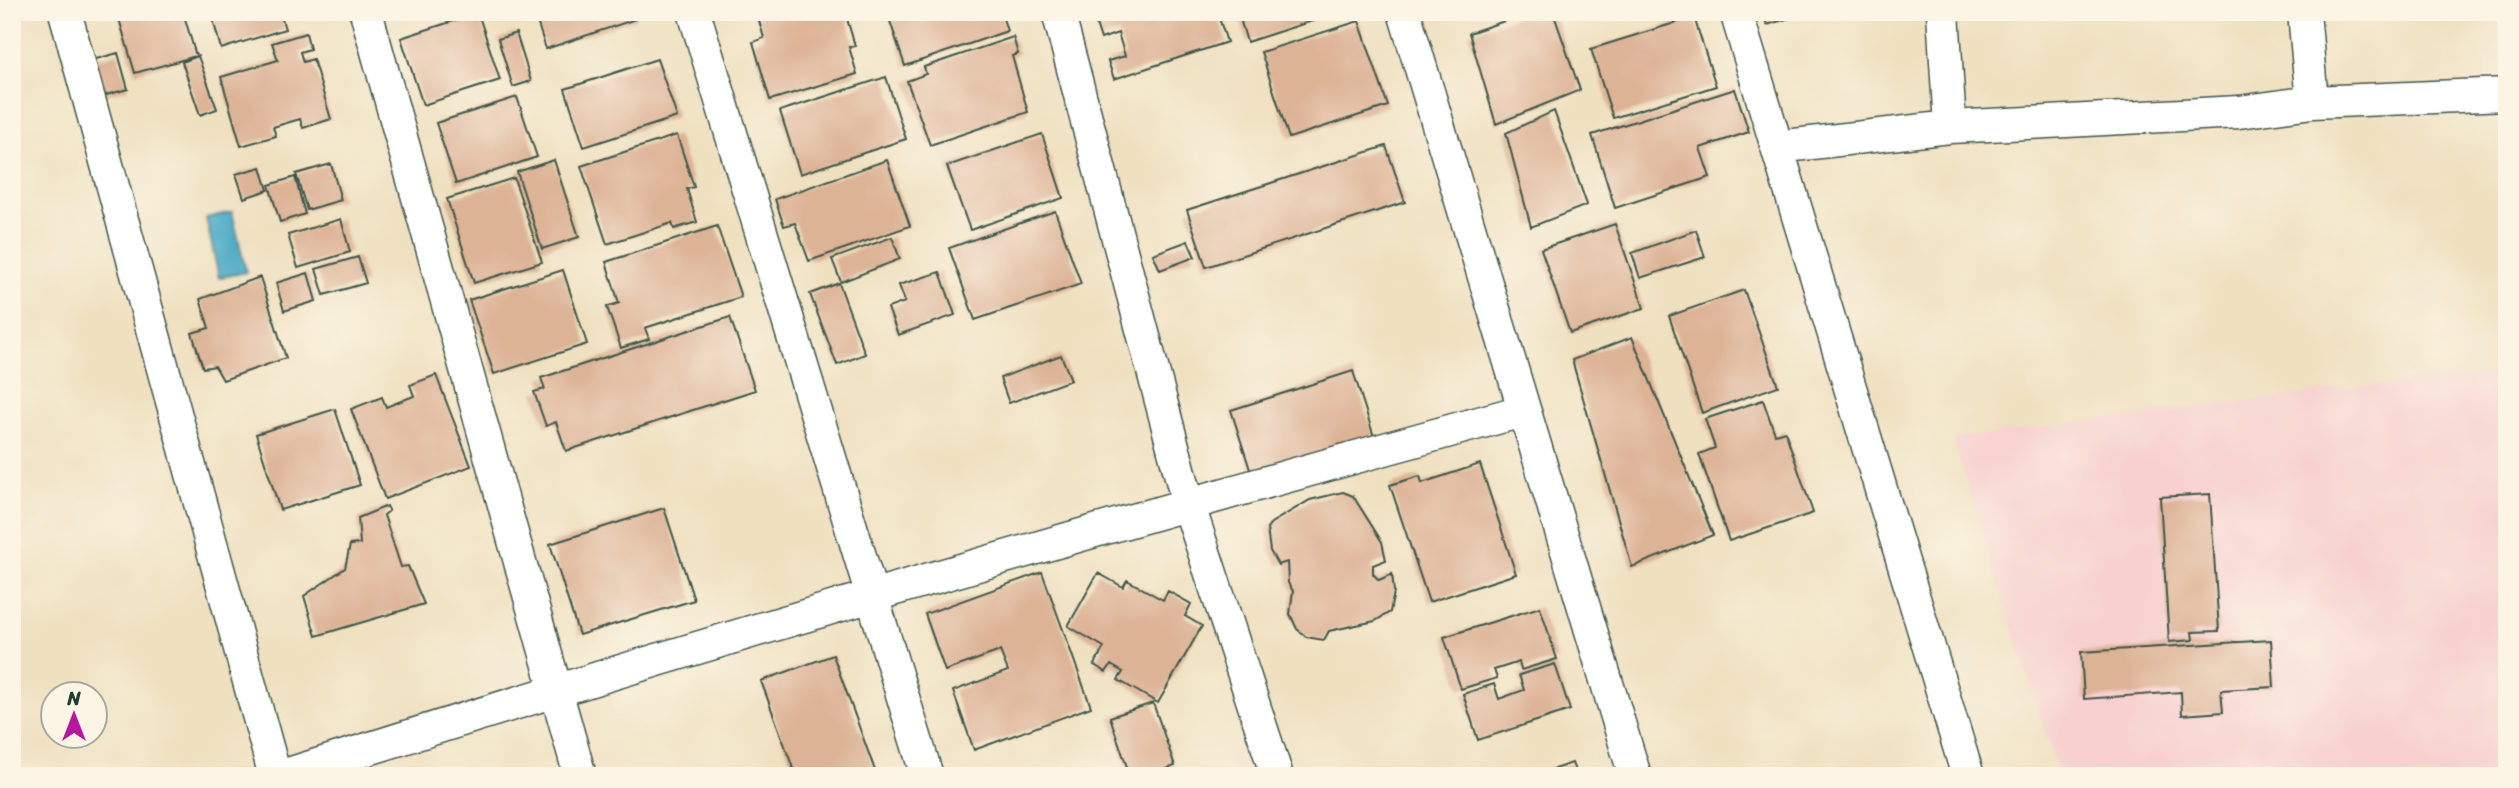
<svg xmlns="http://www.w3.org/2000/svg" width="2519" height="788" font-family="Sriracha,sans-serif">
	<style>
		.built { fill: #f7d0cf }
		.water { fill: #45a7c5; stroke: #32727c; stroke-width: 2 }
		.building { fill: #ddb396 }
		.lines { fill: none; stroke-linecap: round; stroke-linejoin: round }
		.street-casing { stroke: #3e5549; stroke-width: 35 }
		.street { stroke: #fff; stroke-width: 32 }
	</style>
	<rect width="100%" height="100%" fill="#fcf5e5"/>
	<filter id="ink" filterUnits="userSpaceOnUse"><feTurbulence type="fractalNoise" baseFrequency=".0143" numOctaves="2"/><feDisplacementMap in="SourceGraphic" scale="14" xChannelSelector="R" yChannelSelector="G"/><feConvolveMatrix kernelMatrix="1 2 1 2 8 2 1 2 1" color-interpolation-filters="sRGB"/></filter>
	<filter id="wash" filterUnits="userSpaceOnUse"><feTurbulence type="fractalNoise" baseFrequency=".00686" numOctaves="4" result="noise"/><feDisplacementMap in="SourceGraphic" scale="28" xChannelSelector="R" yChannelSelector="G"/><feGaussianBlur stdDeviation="1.57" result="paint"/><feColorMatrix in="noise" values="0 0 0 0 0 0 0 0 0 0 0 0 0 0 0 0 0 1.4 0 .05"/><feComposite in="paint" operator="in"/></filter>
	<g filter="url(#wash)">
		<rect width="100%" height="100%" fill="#efe0c0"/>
		<path class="built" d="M2507,373v403h-448l-106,-337 409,-53z"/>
		<path class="water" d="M232,212l14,60 -27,6 -13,-60z"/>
		<g id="blocks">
			<path class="building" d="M117,12h66l13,44 -61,17z
				M211,12h69l5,17 -64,20z
				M534,12h99l3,7 -90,30z
				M764,12h81l10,34 -6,1 8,27 -87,26 -17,-58 11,-4 -7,-24z
				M887,12h114l6,19 -102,35z
				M1092,12h125l10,30 -113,37 -6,-18 17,-5 -7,-23 -17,6z
				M1238,12h98l1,1 -90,29z
				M1531,12h22l27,78 -84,34 -27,-91z
				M1763,12h43v1l-39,12z
				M478,13l22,67 -77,25 -22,-67z
				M1694,17l22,69 -103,32 -22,-69z
				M1359,21l29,85 -99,32 -28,-86z
				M306,33l4,16 -10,3 3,10 10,-3 18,60 -28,9 -3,-9 -27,8 3,9 -35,10 -20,-69 57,-17 -6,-17z
				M516,33l15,48 -18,6 -15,-48z
				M1013,37l5,17 -6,2 16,56 -98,33 -23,-64 19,-7 -2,-7z
				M118,53l10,36 -33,9 -10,-36z
				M198,56l19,53 -17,6 -18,-53z
				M657,59l20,58 -93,30 -19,-58z
				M886,77l20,62 -106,35 -20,-63z
				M1735,89l14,43 -49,16 10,29 -95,31 -23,-73z
				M517,97l20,60 -81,27 -20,-61z
				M1554,111l33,94 -56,22 -25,-94z
				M1042,134l21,64 -93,32 -23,-64z
				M677,135l17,52 -7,2 10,33 -23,7 -2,-6 -65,21 -26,-78z
				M1386,146l19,56 -199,65 -19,-57z
				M554,160l25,77 -37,12 -25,-77z
				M887,160l23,66 -101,35 -14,-38 -11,3 -9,-27z
				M331,164l10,36 -34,10 -11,-36z
				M261,167l7,23 -24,8 -8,-24z
				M295,177l10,37 -25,8 -11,-37z
				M514,178l28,84 -68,21 -27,-84z
				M1055,211l26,73 -106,36 -26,-72z
				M341,219l9,33 -52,16 -10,-33z
				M1615,224l29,84 -74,25 -29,-84z
				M717,226l24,71 -96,31 4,11 -28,9 -14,-41 12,-4 -13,-41z
				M1696,230l9,27 -65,21 -8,-25z
				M892,237l8,22 -59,23 -9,-23z
				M1188,241l7,16 -35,13 -7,-16z
				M358,257l8,26 -42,12 -8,-26z
				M563,270l24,74 -93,30 -25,-74z
				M940,272l15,43 -57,20 -10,-27 17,-6 -6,-17z
				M308,273l8,28 -32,10 -8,-28z
				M260,277l26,81 -63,22 -8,-14 -12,2 -11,-35 17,-5 -9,-29z
				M839,283l26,71 -28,11 -27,-71z
				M1744,290l34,96 -76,27 -33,-97z
				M730,317l25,73 -189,61 -10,-29 -10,4 -12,-34 11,-3 -4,-11z
				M1632,337l81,198 -81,32 -60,-207z
				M1061,355l10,25 -62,23 -9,-25z
				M1353,371l23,72 -122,39 -23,-72z
				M436,375l35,91 -86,33 -34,-90 31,-12 4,10 28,-11 -4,-11z
				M1763,400l12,34 10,-3 28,82 -84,28 -30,-87 16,-6 -10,-29z
				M335,409l25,76 -80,25 -24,-76z
				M1480,464l36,110 -87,28 -39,-117 30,-9 2,7z
				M1343,492l10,4 29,46 4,18 -13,5v9l6,6 13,-6 2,18 -4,20 -15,9 -46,10 -5,9 -18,-3 -9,-8 -7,-15 3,-23 -5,-8 -1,-21 -9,3 -8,-14 -3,-22 4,-6 39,-23z
				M2210,494l9,137 -27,1 1,8 -24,2 -9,-145z
				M387,506l2,5 -5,4 17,52 7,-1 16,38 -108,32 -12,-40 41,-28 5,-23 10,-1 -2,-26z
				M664,508l30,92 -115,35 -29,-91z
				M1042,572l49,135 -117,43 -21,-59 55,-20 -8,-20 -55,20 -20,-57z
				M1098,573l25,14 4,-7 36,20 5,-9 23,13 -6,12 17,10 -44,77 -40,-23 5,-8 -12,-7 -5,7 -12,-7 10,-18 -36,-21z
				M1540,607l17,52 -36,11 -2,-8 -25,8 3,8 -36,11 -17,-52z
				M2271,640l3,47 -53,3 2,22 -41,3 -1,-23 -97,7 -3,-47z
				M833,655l44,121h-81l-35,-95z
				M1555,664l15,46 -92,30 -15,-46 31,-10 5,15 25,-9 -5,-15z
				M1153,703l22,63 -28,10h-17l-20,-59z
				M1572,763l5,13h-41v-1z"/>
		</g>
	</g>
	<g filter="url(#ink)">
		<use href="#blocks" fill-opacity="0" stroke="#3e5549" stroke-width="2"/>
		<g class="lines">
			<defs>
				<path id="street" d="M65,12l210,764
					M366,12l214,764
					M694,12l233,764
					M1058,12l130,491 89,273
					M1404,12l231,764
					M1736,12l232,764
					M1943,12l7,115
					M2304,12l8,90
					M1777,147l173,-20 289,-15 73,-10 195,-8
					M282,776c411,-130 825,-251 1240,-365"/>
			</defs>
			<use href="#street" class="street-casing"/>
			<use href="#street" class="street"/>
		</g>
	</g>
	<rect width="2519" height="788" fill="none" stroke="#fcf5e5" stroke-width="42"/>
	<g transform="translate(74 715)"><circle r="33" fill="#fcf5e5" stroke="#a4ab9e" stroke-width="2"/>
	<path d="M0-5L12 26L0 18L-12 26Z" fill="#b5179e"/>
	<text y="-10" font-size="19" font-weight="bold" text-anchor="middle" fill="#1f3d34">N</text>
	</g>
</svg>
